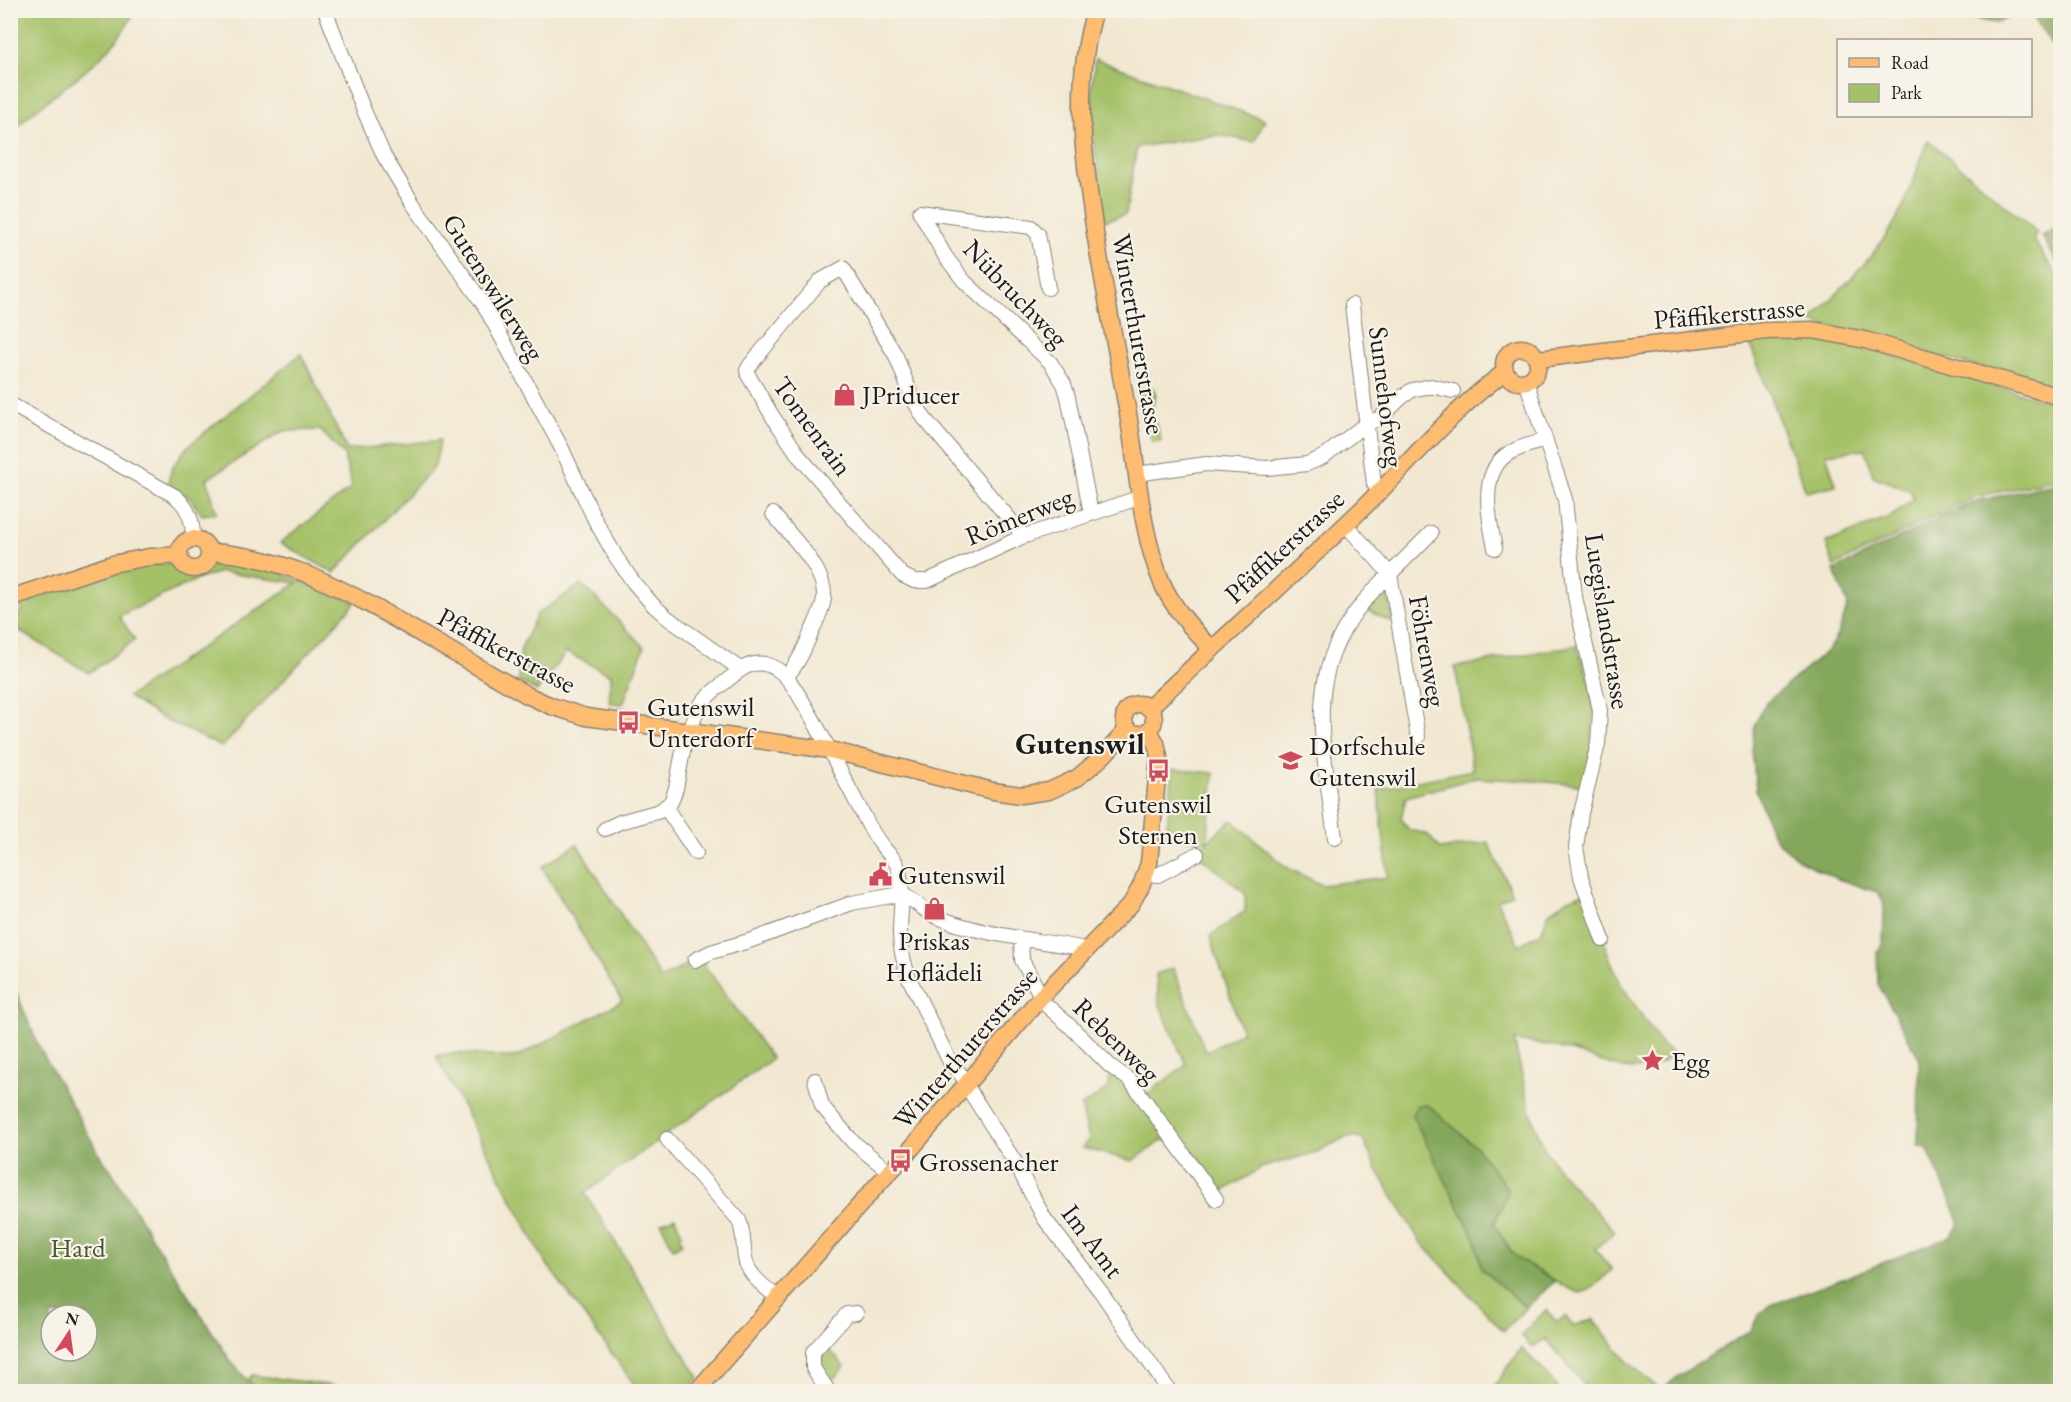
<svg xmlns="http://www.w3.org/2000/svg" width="2071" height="1402" font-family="'EB Garamond',serif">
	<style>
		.green { fill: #a5c168; stroke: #606e42; stroke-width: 1.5 }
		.forest { fill: #84a75c; stroke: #50623c; stroke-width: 1.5; fill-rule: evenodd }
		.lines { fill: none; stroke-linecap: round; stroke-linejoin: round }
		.minor-casing { stroke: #878277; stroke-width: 16 }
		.major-casing { stroke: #878277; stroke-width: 19 }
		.minor { stroke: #fff; stroke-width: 14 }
		.major { stroke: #febc70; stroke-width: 16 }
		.labels { text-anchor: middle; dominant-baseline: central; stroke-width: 4.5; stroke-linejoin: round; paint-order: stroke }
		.street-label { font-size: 27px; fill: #1c1c1c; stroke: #f7f3e8 }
		.poi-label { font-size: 27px; fill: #1c1c1c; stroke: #f7f3e8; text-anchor: start }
		.park-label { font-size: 27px; fill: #4c5637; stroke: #f7f3e8 }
		.quarter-label { font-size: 30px; font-weight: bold; fill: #1c1c1c; stroke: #f7f3e8 }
	</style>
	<rect width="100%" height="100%" fill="#f7f3e8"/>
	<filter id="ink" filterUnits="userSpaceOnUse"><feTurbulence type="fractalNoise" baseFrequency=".0167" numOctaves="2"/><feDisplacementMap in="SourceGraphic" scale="12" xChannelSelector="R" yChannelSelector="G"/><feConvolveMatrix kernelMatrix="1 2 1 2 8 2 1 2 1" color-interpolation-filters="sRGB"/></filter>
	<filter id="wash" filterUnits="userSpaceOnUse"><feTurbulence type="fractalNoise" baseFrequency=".008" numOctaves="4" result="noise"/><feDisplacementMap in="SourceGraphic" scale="24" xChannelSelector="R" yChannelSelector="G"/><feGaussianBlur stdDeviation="1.35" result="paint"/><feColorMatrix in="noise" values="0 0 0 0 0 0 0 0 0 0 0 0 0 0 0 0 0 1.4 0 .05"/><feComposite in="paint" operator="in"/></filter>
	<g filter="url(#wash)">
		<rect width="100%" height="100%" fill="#f2e8d2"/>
		<path class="green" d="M11,10l114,1 7,6c-27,50 -82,76 -121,115z
			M1095,59l170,61 -11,22 -36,-7 -81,12 -11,67 -21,7 -12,-83 -2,-47z
			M1928,140l109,92 -4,7 27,41v109l-248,-67 4,-7c27,-28 55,-55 76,-88 17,-27 24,-58 36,-87z
			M1802,335l36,4 222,66v74l-86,18 -140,69 -8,-23 67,-28 20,-16 -2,-8 -38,-15 -8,-27 -39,5 10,31 -30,7 -56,-148 3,-5z
			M301,354l46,96 93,-10 -5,26 -101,107 -54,-30 72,-56 -8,-32 -24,-25 -37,1 -76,48 10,34 -15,2 -13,-18 -22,-12 6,-19 14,-19z
			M1153,388l3,8c-10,18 3,28 5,45l-9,1 -12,-35 -2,-17z
			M221,559l44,8 91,35 -134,145 -62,-30 -32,-20 169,-114 -77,-11 -24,8 -77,36 16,24 -46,33 -76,-46 1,-8 8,-8 -3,-11 107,-34 47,-3c4,3 8,7 12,9 16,6 24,-5 36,-13z
			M582,584l62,63 -21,57 -14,-1 2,-28 -45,-23 -29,39 -19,-10 3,-33 16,-34z
			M1381,591l7,3 6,27 -4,1 -27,-14z
			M1577,645l13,38 4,27 -6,76 -52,-5 -61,-3 -69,19 -5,21 7,11 20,6 12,14 48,-7 24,52 -15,7 22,44 22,-12 8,-21 20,-13 17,-7 27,75 9,19 39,58 14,11c-40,27 -62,9 -101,-3 -19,-6 -40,-10 -60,-11 9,33 14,75 30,106 14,27 50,61 71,85l-20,17 17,21 -23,20 -9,3 -11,-4 -49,-29 -8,-7 -19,-29 -81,-109 64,126 5,27 45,40 -23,23 -84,-91 -43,-72 -13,-28 -7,-3h-10l-29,15 -56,16 -44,27 -49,-58 -36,24 -50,-13 7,-9 -8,-33 26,-16 3,-19 37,23 39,-29 -27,-62 -3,-29 17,-6 33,84 36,-20 -32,-96 35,-25v-18l-50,-41 37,-32 54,47 36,18 66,-8 -10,-88 95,-19 -18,-103z
			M1173,769l41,4 -7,68 -41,-5z
			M577,844l84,135 34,-19 8,3 69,96 -187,134 114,185 -12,13h-48l-95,-131 -108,-204c30,-8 55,5 83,0l103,-55 -80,-134z
			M675,1217l7,17 -3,3 4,6 -10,5 -12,-25z
			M1546,1310l11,12 8,-6 8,10 20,-7 32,40 37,33h-64l-2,-3 -7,2 -43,-52 -14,8 -11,-12z
			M827,1347l18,20 -15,15c-9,-13 -15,-21 -3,-35z
			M1521,1348l22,22 18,21h-70z
			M252,1375l121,16h-116l-9,-11z"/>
		<path class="forest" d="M1958,11v-1l66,1 -28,12 -36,-7z
			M2029,11h31v45z
			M2060,226v42l-18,-32z
			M2060,483v908h-398l13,-13 76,-48 7,-14 13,-11 61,-22 119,-47 8,-11v-5l-32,-72 -9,-2 1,-88 -41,-74 -1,-31 6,-9 1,-34 -1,-10 -6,-8 -42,-14 -34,-17 -24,-20 -6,-9 -15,-43 -4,-39 3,-26 11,-21 62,-53 10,-16 10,-29 -14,-35 137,-68z
			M11,979l27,66 64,114 9,11 42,70 77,120 27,31h-246zM51,1315h36v36h-36z
			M1417,1105h11l49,43 32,43 -15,33 18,29 8,7 35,21 -29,27 -45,-40 -5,-27 -64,-126z"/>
	</g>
	<g filter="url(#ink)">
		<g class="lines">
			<defs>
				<path id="minor" d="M325,10l37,96 22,50 29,48 71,101 77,142 34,73 21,37 18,26 20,23 15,13 71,50
					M920,212l25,44 19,25 86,81 14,22 4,13 23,116
					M920,212l111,15 7,7 10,54
					M1352,305l22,179 6,8
					M1526,381l39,118 10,98 25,113 -2,34 -17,69 -5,34 5,30 22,63
					M10,404l165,92c14,12 18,25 18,43
					M1137,474l69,-10 61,4 40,-4 16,-7 44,-34 12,-4 23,-22 10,-7 19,-4 22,5
					M773,514c17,22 54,55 51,85 -2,12 -8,23 -13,34 -7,17 -13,31 -25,44
					M1022,537l-4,-8 -94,-111 -12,-21 -16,-41 -53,-88 -23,13 -70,84 -3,5 1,5 25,42 26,39 103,119 12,6h13l95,-44 119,-40
					M1495,548c-6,-28 -16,-73 11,-93 12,-8 27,-11 39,-15
					M691,731c6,-31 17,-35 39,-53 14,-12 27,-20 45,-10 15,9 22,25 31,39 21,36 38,73 58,109 5,11 12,22 19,31 5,7 11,10 14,18 8,21 3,46 3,68 0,16 4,31 9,45l41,84 13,15 6,13 46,72 29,56 57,74 69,100
					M1418,737l-28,-163 41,-41
					M666,808l30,45
					M605,829l15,-7 40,-11 11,-9 5,-14 11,-58
					M1335,838c-14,-111 -37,-178 55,-264l-44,-49
					M1146,874l12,1 39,-21
					M901,894c16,7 24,19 39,24 45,18 93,21 140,30l7,3
					M1021,939l1,21 23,44 26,23 39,39 20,14 86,119
					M695,960l16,-8 41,-12 100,-37 49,-9
					M815,1080l7,26 31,36 37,30
					M667,1139l72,81c5,13 4,25 6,38 3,18 20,29 33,40
					M829,1392l-16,-24v-16l34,-38 9,-1"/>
				<path id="major" d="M1095,10c-22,72 -12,144 -1,216 10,63 23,125 34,188 10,56 12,116 34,169 11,25 30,46 49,65
					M1504 365a17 17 0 1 1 34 0a17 17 0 1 1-34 0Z
					M1538,359l228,-28 47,-1 52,10 195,57
					M179 554a15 15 0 1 1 30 0a15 15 0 1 1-30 0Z
					M209,552c77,3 142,41 207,79 37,21 74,43 111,64l24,11 35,11 244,33 163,41 28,4 28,-4 28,-13 24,-20 27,-29
					M10,598l102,-34 37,-7 31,-2
					M1124 719a15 15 0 1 1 30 0a15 15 0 1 1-30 0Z
					M1149,708c72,-68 146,-134 217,-203 46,-44 87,-96 139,-133
					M696,1392l183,-209 25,-26 137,-160 90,-93 10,-18 8,-23 10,-106 -3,-14 -7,-13"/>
			</defs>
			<use href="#minor" class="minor-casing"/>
			<use href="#major" class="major-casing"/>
			<use href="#minor" class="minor"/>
			<use href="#major" class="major"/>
		</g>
	</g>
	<defs>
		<symbol id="shop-bare" viewBox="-9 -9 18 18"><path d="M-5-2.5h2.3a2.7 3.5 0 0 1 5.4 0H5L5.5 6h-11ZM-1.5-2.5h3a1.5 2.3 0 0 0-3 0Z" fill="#d1495b" stroke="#f7f3e8" stroke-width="2.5" paint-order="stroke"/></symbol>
		<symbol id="bus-bare" viewBox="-9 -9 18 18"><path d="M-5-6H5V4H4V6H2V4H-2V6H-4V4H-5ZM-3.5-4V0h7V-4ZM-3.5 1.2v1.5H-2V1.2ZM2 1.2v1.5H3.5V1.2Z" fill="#d1495b" stroke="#f7f3e8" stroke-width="2.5" paint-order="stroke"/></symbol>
		<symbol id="school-bare" viewBox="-9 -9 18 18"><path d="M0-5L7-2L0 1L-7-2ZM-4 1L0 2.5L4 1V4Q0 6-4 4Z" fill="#d1495b" stroke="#f7f3e8" stroke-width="2.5" paint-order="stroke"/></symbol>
		<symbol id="civic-bare" viewBox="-9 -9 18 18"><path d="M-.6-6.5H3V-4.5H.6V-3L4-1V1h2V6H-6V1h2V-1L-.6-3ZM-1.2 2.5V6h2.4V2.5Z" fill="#d1495b" stroke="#f7f3e8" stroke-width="2.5" paint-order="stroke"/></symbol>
		<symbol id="sight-bare" viewBox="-9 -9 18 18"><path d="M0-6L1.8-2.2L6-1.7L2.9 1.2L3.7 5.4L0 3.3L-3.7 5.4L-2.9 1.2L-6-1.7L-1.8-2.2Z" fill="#d1495b" stroke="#f7f3e8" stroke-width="2.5" paint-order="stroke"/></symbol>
	</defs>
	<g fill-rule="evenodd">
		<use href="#shop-bare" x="828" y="378" width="33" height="33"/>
		<use href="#bus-bare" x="612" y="706" width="33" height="33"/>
		<use href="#school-bare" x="1274" y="744" width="33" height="33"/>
		<use href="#bus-bare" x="1142" y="754" width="33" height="33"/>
		<use href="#civic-bare" x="864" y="858" width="33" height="33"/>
		<use href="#shop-bare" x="918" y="892" width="33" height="33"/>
		<use href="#sight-bare" x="1636" y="1044" width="33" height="33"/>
		<use href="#bus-bare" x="884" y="1144" width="33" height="33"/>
	</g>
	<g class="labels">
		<g class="street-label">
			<text transform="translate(494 287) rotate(58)">Gutenswilerweg</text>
			<text transform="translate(1016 293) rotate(46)">Nübruchweg</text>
			<text transform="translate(1729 313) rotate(-5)">Pfäffikerstrasse</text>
			<text transform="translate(1139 334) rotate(80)">Winterthurerstrasse</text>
			<text transform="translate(1387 397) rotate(83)">Sunnehofweg</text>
			<text transform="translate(813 426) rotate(54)">Tomenrain</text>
			<text transform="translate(1019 516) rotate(-22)">Römerweg</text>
			<text transform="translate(1284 546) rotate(-43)">Pfäffikerstrasse</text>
			<text transform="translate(1608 621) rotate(81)">Luegislandstrasse</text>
			<text transform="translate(507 650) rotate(28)">Pfäffikerstrasse</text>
			<text transform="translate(1428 651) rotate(80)">Föhrenweg</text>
			<text transform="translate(1117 1040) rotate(44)">Rebenweg</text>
			<text transform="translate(965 1048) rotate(-49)">Winterthurerstrasse</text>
			<text transform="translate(1093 1241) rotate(53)">Im Amt</text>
		</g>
		<g class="poi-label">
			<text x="862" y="394">JPriducer</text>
			<text x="647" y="706">Gutenswil<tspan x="647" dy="31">Unterdorf</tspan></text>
			<text x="1309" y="745">Dorfschule<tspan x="1309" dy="31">Gutenswil</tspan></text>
			<text x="1158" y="803" text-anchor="middle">Gutenswil<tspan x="1158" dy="31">Sternen</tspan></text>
			<text x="898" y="874">Gutenswil</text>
			<text x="934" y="940" text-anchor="middle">Priskas<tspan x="934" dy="31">Hoflädeli</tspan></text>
			<text x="1671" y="1060">Egg</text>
			<text x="919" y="1161">Grossenacher</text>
		</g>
		<g class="park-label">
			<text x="78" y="1247">Hard</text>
		</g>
		<g class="quarter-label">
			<text x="1080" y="743">Gutenswil</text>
		</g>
	</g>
	<rect width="2071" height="1402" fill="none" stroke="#f7f3e8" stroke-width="36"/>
	<rect x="1837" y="39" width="195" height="78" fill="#f7f3e8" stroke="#9f9d96" stroke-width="1.5"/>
	<rect x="1849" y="58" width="30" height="9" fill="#febc70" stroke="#9f9d96" stroke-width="1.5"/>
	<text x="1891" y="69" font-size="18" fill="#1c1c1c">Road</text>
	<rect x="1849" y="84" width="30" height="18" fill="#a5c168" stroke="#9f9d96" stroke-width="1.5"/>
	<text x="1891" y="99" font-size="18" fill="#1c1c1c">Park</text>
	<g transform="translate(69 1333) rotate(13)"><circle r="28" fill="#f7f3e8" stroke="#9f9d96" stroke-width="1.5"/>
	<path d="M0-4.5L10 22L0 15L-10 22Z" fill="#d1495b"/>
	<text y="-9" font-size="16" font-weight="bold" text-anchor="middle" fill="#1c1c1c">N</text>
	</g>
</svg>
